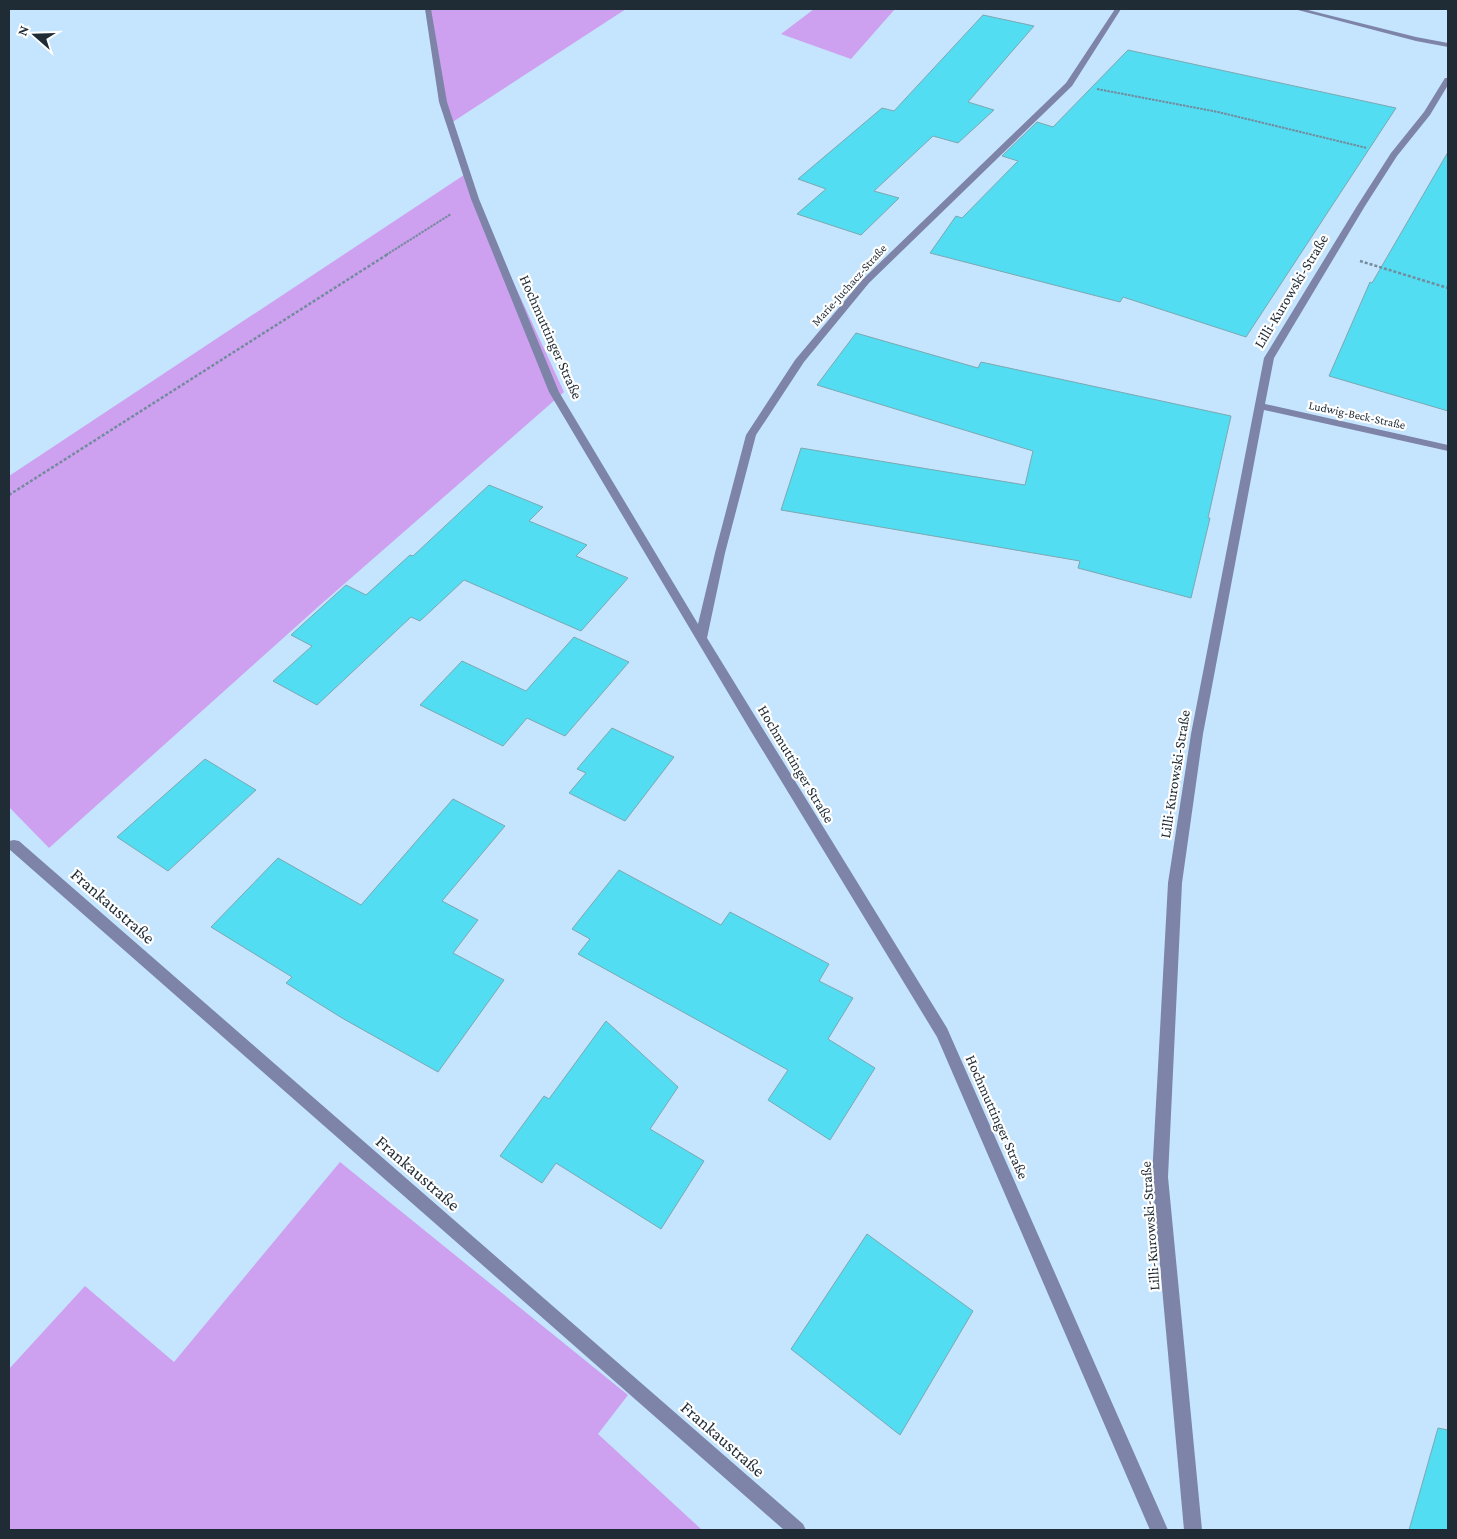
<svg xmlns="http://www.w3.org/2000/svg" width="1457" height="1539" font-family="'Crimson Pro',serif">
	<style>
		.green { fill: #cda0f0 }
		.building { fill: #52ddf2; stroke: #7ca8b0 }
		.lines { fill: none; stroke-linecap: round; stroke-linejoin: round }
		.path-far1 { stroke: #748b9d; stroke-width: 2; stroke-dasharray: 2.5 1; stroke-linecap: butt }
		.path { stroke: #748b9d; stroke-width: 2.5; stroke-dasharray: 3 2; stroke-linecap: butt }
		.minor { fill: #7d84a8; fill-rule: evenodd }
		.labels { text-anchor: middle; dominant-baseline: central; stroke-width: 4.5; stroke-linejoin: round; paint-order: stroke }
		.far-street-label { font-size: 12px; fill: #1f2b35; stroke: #fff }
		.street-label { font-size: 15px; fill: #1f2b35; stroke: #fff }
		.near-street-label { font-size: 18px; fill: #1f2b35; stroke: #fff }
	</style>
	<rect width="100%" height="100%" fill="#c5e5ff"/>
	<path class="green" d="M427,9h199l-175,114z
		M814,9h81l-44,50 -70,-25z
		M464,175l100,217 -245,214 -270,242 -40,-41v-331z
		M340,1162l288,233 -30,39 104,96h-693v-161l76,-83 89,76z"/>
	<path class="building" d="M983,15l51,11 -66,76 26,8 -36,33 -25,-7 -59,55 25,7 -38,37 -64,-21 29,-25 -28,-10 84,-71 12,3z
		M1128,50l268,58 -150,229 -123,-40 -3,5 -190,-49 26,-37 6,2 56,-57 -16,-5 35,-34 16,5z
		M1448,152v259l-119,-35 41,-94 2,1z
		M856,333l122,35 3,-6 250,54 -23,102h2l-19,80 -113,-30 2,-7 -299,-51 20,-62 224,37 8,-34 -216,-66z
		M489,485l54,22 -14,14 58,24 -11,11 52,22 -47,53 -117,-51 -44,41 -9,-4 -94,88 -44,-24 39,-35 -21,-11 55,-50 20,10 44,-40 3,1z
		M574,637l55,25 -64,74 -38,-18 -24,28 -83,-41 42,-44 64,30z
		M612,728l62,29 -49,64 -56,-28 17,-20 -9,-4z
		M205,759l51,31 -88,81 -51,-34z
		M453,799l52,27 -63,75 36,19 -25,33 51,27 -66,92 -96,-54 -56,-35 6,-6 -81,-50 67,-69 83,47z
		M619,870l102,55 9,-13 99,52 -10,17 34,17 -25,41 47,29 -45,72 -62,-40 20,-30 -210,-116 12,-15 -18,-10z
		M606,1021l72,66 -28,42 54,32 -43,68 -105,-66 -14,20 -42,-27 44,-60 5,3z
		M867,1234l106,77 -73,124 -109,-86z
		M1438,1428l10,2v100h-39z"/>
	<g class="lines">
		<path class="path-far1" d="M1097,89l121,23 149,36
			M386,255l65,-41"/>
		<path class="path" d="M1360,261l88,27
			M9,495l379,-241"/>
		<path class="minor" d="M425,9h6l16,93 32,97 80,193 139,232 17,-71 31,-118 49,-75 68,-81 203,-196 49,-74h6l-49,77 -203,197 -65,79 -48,73 -31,118 -18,85 240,390 221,502h-18l-213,-493 -188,-309 -200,-336 -78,-193 -32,-97z
			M1294,9h10l112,28 32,6v4l-32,-6z
			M1445,78h3v7l-18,30 -33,41 -32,50 -91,152 -9,46 183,41v6l-184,-41 -61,324 -21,149 -14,294 34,353h-18l-32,-353 16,-294 23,-149 73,-376 93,-152 34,-53 33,-41z
			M14,840l5,1 784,683 3,6h-22l-775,-681v-8z"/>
	</g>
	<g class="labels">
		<g class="far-street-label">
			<text transform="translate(849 285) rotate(-48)">Marie-Juchacz-Straße</text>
			<text transform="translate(1357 415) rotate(12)">Ludwig-Beck-Straße</text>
		</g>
		<g class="street-label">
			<text transform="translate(1291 291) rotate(-59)">Lilli-Kurowski-Straße</text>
			<text transform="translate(551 337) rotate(66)">Hochmuttinger Straße</text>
			<text transform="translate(796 764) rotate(59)">Hochmuttinger Straße</text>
			<text transform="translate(1175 774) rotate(-81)">Lilli-Kurowski-Straße</text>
			<text transform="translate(997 1117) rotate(66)">Hochmuttinger Straße</text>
			<text transform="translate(1150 1226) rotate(-94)">Lilli-Kurowski-Straße</text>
		</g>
		<g class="near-street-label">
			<text transform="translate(113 906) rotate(41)">Frankaustraße</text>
			<text transform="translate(418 1173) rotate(41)">Frankaustraße</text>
			<text transform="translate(723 1439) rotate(41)">Frankaustraße</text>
		</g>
	</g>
	<rect width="1457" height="1539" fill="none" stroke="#1f2b35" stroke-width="20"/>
	<g transform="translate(35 35) rotate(290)" stroke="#ffffff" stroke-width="4" paint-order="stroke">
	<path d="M0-4L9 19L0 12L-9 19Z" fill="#1f2b35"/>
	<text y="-8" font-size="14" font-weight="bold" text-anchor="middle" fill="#1f2b35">N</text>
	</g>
</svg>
